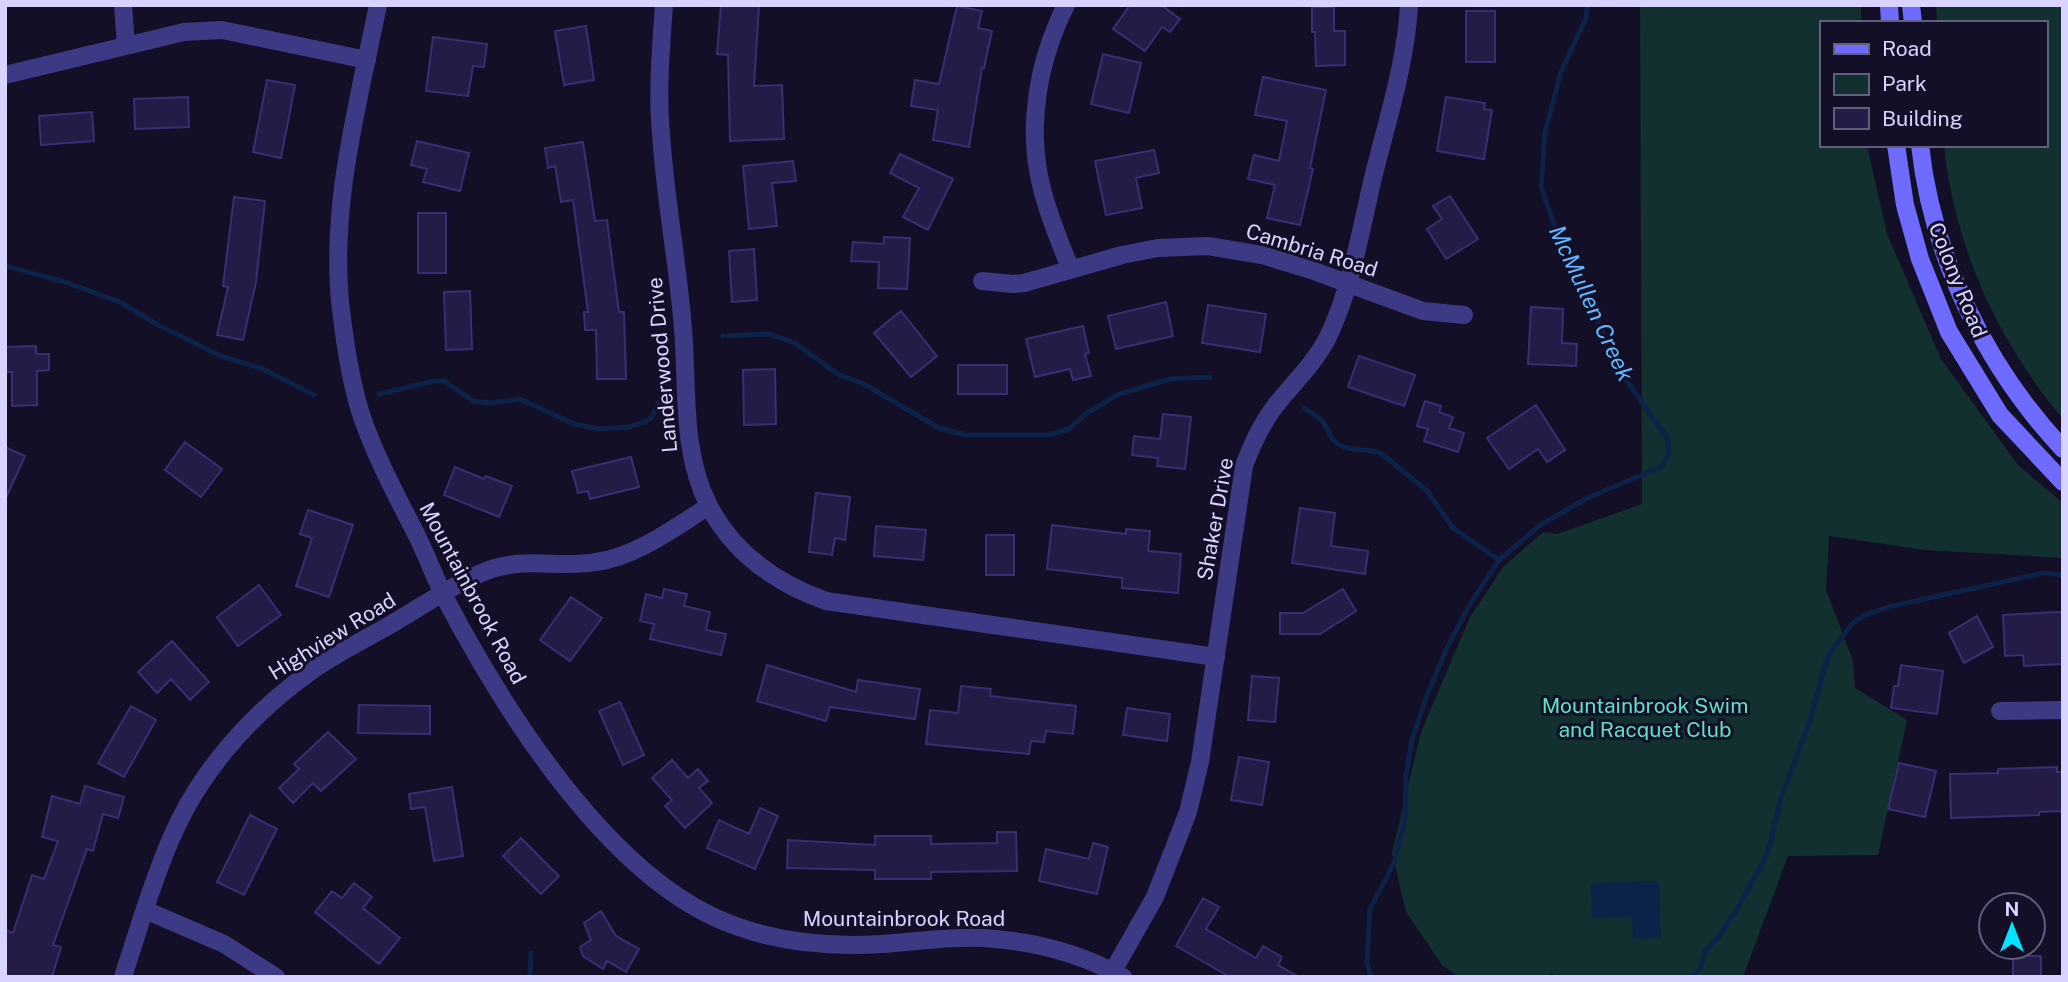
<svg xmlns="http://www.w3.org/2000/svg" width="2068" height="982" font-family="'Public Sans',sans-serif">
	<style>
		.green { fill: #12302f }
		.water { fill: #0c2248 }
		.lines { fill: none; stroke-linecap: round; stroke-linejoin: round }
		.stream { stroke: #0c2248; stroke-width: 5 }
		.building { fill: #241b47; stroke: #3b2d73; stroke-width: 2 }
		.street { stroke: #3d3a85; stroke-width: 18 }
		.secondary { stroke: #6f6bff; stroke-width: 18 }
		.labels { text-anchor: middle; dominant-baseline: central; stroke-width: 6; stroke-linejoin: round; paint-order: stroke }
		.street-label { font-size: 21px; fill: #d9d4ff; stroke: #130f26 }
		.park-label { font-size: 21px; fill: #5fe0c0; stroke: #130f26 }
		.water-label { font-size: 23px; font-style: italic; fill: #62b6ff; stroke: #130f26 }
	</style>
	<rect width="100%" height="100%" fill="#130f26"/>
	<path class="green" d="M1640,5h221v18h-40v122h46l20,89 54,125 77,106 45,38v55l-138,-8 -96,-14 -3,54 27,71 2,27 52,32 -29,135 -90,1 -45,121h-184l-8,-4 -3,4h-90l-16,-12 -36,-53 -14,-59 29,-121 49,-115 33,-50 40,-35 14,2 85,-30z
		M1936,5h127v414c-65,-78 -109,-172 -119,-274h101v-122h-108z"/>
	<path class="water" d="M1659,881l2,57 -28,1 -1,-22 -40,1 -1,-35z"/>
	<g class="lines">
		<path class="stream" d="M5,266l57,15 58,21 38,23 63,31 42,13 51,26
			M723,336l46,-2 26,9 44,32 23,8 77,45 27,7h83l20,-6 18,-16 32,-19 51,-15 40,-2
			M379,394l55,-13h10l29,20 18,2 29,-4 54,25 25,5 30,-2 18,-6 5,-4 7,-15
			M1304,408c5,4 14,8 18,13 7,8 7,18 16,23 14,9 31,3 44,10l45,37 26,37 46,32
			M530,977l1,-24
			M1371,977l-4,-15 3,-53 24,-46 11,-43 1,-45 6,-35 14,-42 20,-48 23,-44 30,-46 40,-34 48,-28 74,-31 8,-13 -2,-16 -45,-64 -66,-144 -15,-43 4,-55 16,-60 25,-54 1,-13
			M1691,977l10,-9 4,-17 14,-15 15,-22 33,-59 14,-57 28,-75 19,-67 24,-32 11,-8 25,-9 155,-34 20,2"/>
	</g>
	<path class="building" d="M721,5h38l-5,81 28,-1 2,54 -54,2 -2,-86 -11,-1z
		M1130,5h31l19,14 -10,13 -8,-5 -17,24 -32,-22z
		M957,6l25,5 -4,17 14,3 -8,37h-2l-13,79 -36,-7 5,-30 -27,-4 4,-26 24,4z
		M1312,7h22v24h11v34l-29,1 -1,-34h-3z
		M1466,11h29v51h-29z
		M586,26l8,54 -30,5 -9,-54z
		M433,37l54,7 -3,23 -11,-1 -5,30 -42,-5z
		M1103,54l38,9 -12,50 -38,-9z
		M1263,77l63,13 -16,78 3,1 -13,56 -33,-7 8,-33 -27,-6 6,-24 25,6 8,-40 -32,-6z
		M267,80l28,5 -14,73 -28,-6z
		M188,97l1,30 -54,2 -1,-30z
		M1446,97l39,6 -1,6 8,1 -8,49 -47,-8z
		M92,112l2,29 -53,4 -2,-29z
		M417,141l52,12 -9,38 -37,-9 4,-13 -16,-4z
		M583,142l12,79 12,-1 12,92h5l2,67h-29l-1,-49h-11l-1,-18h4l-15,-112 -12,2 -6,-36 -7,2 -3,-20z
		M1154,150l5,23 -23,5 6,30 -36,7 -11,-54z
		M900,154l53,25 -25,51 -25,-13 16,-29 -29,-15z
		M793,161l3,20 -24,2 5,43 -28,3 -6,-63z
		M1450,196l28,43 -32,20 -19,-30 15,-10 -9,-13z
		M234,197l31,4 -9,81 -13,58 -26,-5 11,-48 -5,-1z
		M418,213h28v60h-28z
		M884,237l26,1 -3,51 -29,-1 1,-26 -28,-1 2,-19 31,2z
		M754,249l3,51 -25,2 -3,-51z
		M470,291l2,58 -26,1 -2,-58z
		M1166,302l7,34 -57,13 -8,-33z
		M1208,305l58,9 -6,38 -58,-9z
		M1531,307l32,2 -1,34 15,1 -1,22 -48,-2z
		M901,311l36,45 -26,21 -37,-44z
		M1083,326l6,27 -4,1 6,22 -18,4 -3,-11 -35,8 -9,-38z
		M36,346v8h13v16l-12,1v34l-25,1v-34h-7v-25z
		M1359,356l56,19 -11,31 -56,-19z
		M958,365h49v29h-49z
		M775,369l1,55 -32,1 -1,-55z
		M1425,401l16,5 -2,6 14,5 -4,11 15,5 -6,19 -34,-11 4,-12 -11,-3z
		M1536,405l29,45 -18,12 -9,-13 -29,20 -22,-31z
		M1163,414l28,3 -6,52 -28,-3 1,-8 -26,-3 2,-19 26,3z
		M185,442l37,27 -21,28 -36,-27z
		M5,447l20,9 -20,44z
		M631,457l8,30 -49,12 -2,-8 -10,2 -6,-22z
		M455,467l29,12 2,-3 26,10 -13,31 -55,-22z
		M816,493l34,4 -5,43 -10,-2 -3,17 -23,-3z
		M1300,508l35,5 -4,33 37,5 -3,23 -73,-11z
		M308,510l45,15 -24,72 -33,-11 16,-48 -12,-4z
		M1052,525l74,9v-5l24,2 -2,20 33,3 -3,39 -56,-5v-10l-75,-9z
		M876,526l50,4 -3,30 -49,-4z
		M986,535h28v40h-28z
		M259,585l22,30 -43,31 -21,-29z
		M664,589l23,5 -3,12 26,6 -4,18 20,4 -5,21 -71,-16 4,-15 -14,-3 6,-27 16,4z
		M1343,589l13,22 -36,23h-40v-21h23z
		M571,597l31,21 -32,43 -30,-21z
		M2056,612h7v52l-39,2 -1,-11 -18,1 -2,-41z
		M1977,616l16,31 -29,16 -15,-30z
		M172,641l37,41 -19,18 -19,-21 -14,14 -19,-21z
		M767,665l89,27 2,-12 62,9 -5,30 -85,-12 -4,14 -69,-20z
		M1901,665l42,6 -6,43 -46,-6 3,-22h4z
		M1252,676l27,2 -4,44 -27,-2z
		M961,686l30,3 -1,7 86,10 -3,28 -27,-3 -2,11 -13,-1 -2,13 -103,-10 4,-34 28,3z
		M620,702l24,53 -21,10 -24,-54z
		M359,705l71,1v28l-72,-1z
		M131,706l25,14 -32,57 -26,-14z
		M1127,708l43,6 -3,27 -44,-6z
		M328,732l28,27 -35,32 -8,-8 -20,20 -14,-15 20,-19 -5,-5z
		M1239,757l30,5 -7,43 -31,-5z
		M672,760l16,18 10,-9 10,12 -9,7 13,15 -27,25 -20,-22 7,-6 -20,-22z
		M1899,763l37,8 -11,46 -37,-8z
		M2057,767v5h6v39l-24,1v3l-88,3 -1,-44 48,-1v-4z
		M85,786l39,11 -6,21 -15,-4 -10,37 -6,-2 -34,96 8,2 -9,30h-47v-47l8,3 19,-58 12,4 14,-38 -16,-4 10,-41 28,8z
		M452,787l11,69 -29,5 -9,-54 -14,2 -2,-15z
		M760,808l18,8 -23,53 -48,-21 12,-28 30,14z
		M250,815l27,14 -33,66 -27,-13z
		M997,832h19l1,39 -86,1v7h-56v-9l-88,-2 1,-28 87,5v-9h56v8l66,-1z
		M521,838l38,38 -18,18 -38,-38z
		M1093,843l15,4 -11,47 -58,-13 7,-32 43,10z
		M354,883l18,14 -9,11 37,30 -21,26 -64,-52 17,-21 10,7z
		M1203,898l16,9 -13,22 50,29 7,-12 19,11 -4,8 21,12h-69l-54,-31z
		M601,911l15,25 23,13 -13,23 -19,-11 -4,8 -20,-13 -3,-9 11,-7 -7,-17z
		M2013,956h28v21h-28z"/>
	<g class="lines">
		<path class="street" d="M123,5l3,41
			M378,5c-20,100 -49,202 -37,305 4,34 9,68 19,101 13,40 32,76 51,113 13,24 22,50 34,74 59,112 166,285 291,328 46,17 95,21 145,18 33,-2 68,-8 102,-6 49,3 97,15 140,39
			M664,5c-3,43 -7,86 -3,128 4,66 17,130 22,196 5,59 -2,123 26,177 25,48 67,77 117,95l390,56
			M1066,5c-28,56 -40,122 -24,184 7,28 18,54 29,81
			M5,75l179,-43 38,-2 145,30
			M982,281l31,3 11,-1 98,-28 36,-7 50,-2 54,9 52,16 109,40 41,4
			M2000,711l63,-1
			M145,910l79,34 52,33
			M1113,971l42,-74 33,-85 12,-50 44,-296c8,-22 18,-43 32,-61 18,-23 39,-42 52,-68 23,-47 33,-108 45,-159 14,-57 33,-115 36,-173
			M123,977c15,-46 28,-92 47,-136 28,-68 81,-127 140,-169 25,-18 52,-31 78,-46 30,-17 76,-49 107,-58 34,-10 67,0 101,-6 41,-6 78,-34 113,-56"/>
		<path class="secondary" d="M1889,5l1,18
			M1911,5l2,18
			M1896,145l9,60 15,54 29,73 51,83 63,67
			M1920,145c12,112 66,222 143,304"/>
	</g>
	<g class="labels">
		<g class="street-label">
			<text transform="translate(1312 250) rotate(17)">Cambria Road</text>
			<text transform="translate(1958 280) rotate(68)">Colony Road</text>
			<text transform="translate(662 365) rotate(-95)">Landerwood Drive</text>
			<text transform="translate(1215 519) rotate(-80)">Shaker Drive</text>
			<text transform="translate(473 593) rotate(62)">Mountainbrook Road</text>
			<text transform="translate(332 636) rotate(-32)">Highview Road</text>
			<text x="904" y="918">Mountainbrook Road</text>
		</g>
		<g class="park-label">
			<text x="1645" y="705">Mountainbrook Swim<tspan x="1645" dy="24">and Racquet Club</tspan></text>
		</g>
		<g class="water-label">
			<text transform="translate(1592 303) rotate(65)">McMullen Creek</text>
		</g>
	</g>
	<rect width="2068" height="982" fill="none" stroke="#d9d4ff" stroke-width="14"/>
	<rect x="1820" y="21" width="228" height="126" fill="#130f26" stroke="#625e7d" stroke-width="2"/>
	<rect x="1834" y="44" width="35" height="10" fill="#6f6bff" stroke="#625e7d" stroke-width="2"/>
	<text x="1882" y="56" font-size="21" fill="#d9d4ff">Road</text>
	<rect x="1834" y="74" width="35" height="21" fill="#12302f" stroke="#625e7d" stroke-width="2"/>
	<text x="1882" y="91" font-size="21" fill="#d9d4ff">Park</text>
	<rect x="1834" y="108" width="35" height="21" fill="#241b47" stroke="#625e7d" stroke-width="2"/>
	<text x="1882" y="126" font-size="21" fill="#d9d4ff">Building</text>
	<g transform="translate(2012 926)"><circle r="33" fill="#130f26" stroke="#625e7d" stroke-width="2"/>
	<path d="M0-5L12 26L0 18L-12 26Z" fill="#00e5ff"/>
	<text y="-10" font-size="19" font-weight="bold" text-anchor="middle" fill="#d9d4ff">N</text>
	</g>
</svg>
